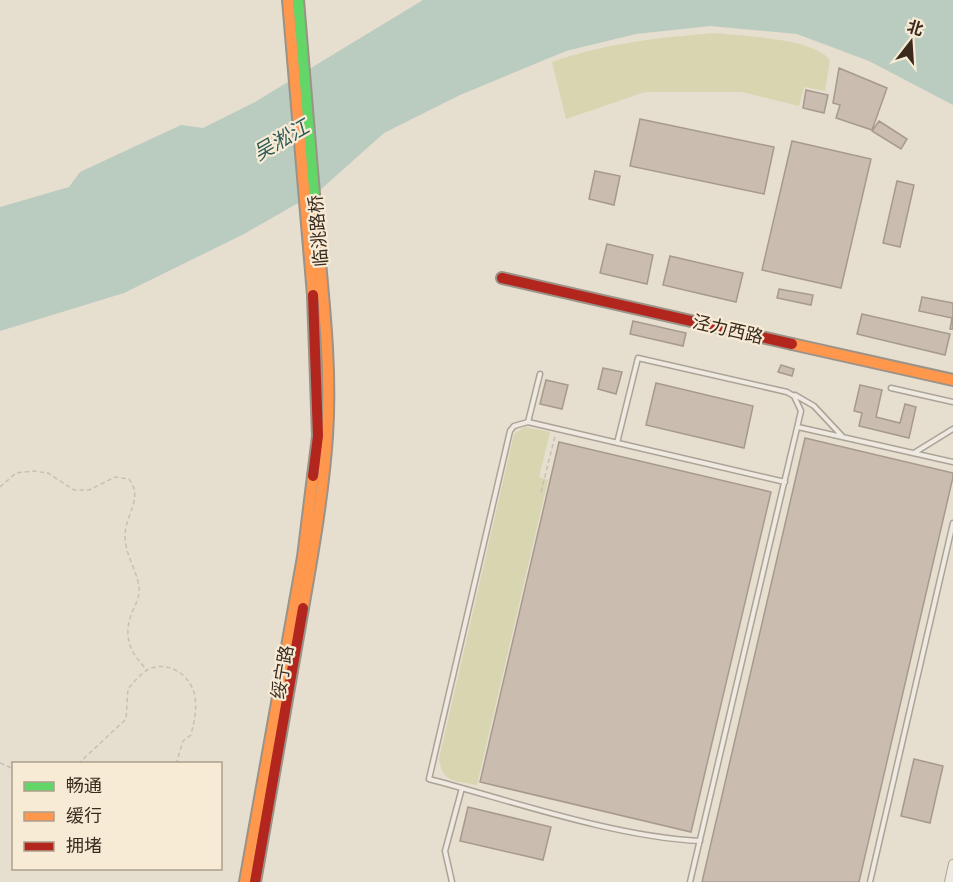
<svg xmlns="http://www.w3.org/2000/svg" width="953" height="882" font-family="'Roboto Serif','Noto Sans SC',serif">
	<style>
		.green { fill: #d7d6b1 }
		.water { fill: #bacbc0 }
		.building { fill: #cabcaf; stroke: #a7998e; stroke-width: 1.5 }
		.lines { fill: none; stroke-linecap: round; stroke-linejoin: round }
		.lane-casing { stroke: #aca397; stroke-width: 7 }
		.street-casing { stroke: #aca397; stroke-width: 10 }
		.fast-casing { stroke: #9b9388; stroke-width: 14 }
		.slow-casing { stroke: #9b9388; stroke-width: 14 }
		.jam-casing { stroke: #9b9388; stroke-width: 14 }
		.path { stroke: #c7c0b7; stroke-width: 1.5; stroke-dasharray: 4.5 3; stroke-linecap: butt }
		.lane { stroke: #eee9e1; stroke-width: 4 }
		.street { stroke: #eee9e1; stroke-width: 8 }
		.fast { stroke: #63d668; stroke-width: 10 }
		.slow { stroke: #ff974d; stroke-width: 10 }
		.jam { stroke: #b3261e; stroke-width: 10 }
		.labels { text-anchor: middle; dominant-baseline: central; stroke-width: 4.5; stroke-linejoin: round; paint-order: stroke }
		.street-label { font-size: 18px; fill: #3b2b1e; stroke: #f7ebd5 }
		.water-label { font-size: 20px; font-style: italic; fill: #2d5b56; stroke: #f7ebd5 }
	</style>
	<rect width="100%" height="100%" fill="#e6decf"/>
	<path class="green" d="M714,33c28,3 99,5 116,27l-5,31 -21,-4 -5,19 -57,-14h-97l-79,27 -14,-57c55,-19 104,-24 162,-29z
		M525,427l25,5 -11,45 9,3 -71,305c-22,-5 -34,-1 -38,-26l75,-325z"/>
	<path class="water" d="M423,0h530v105l-84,-44 -72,-27 -87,-8 -74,8 -70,17 -106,44 -76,38 -65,58 -75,43 -120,59 -124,38v-124l69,-20 11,-15 101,-47 22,3 52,-26z"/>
	<path class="building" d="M839,68l48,20 -15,42 -36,-12 4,-13 -7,-2z
		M806,90l22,5 -4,18 -21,-5z
		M640,119l134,28 -10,47 -134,-28z
		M879,121l28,18 -6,10 -29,-18z
		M792,141l79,18 -30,129 -79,-18z
		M595,171l25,5 -6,29 -25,-6z
		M897,181l17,4 -14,62 -17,-4z
		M607,244l46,11 -6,29 -47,-11z
		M670,256l73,17 -7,29 -73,-17z
		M779,289l34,6 -2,10 -34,-7z
		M922,297l31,6v26h-3l2,-11 -33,-7z
		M862,314l88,20 -5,21 -88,-21z
		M633,321l53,12 -3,13 -53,-12z
		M781,365l13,4 -2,7 -14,-4z
		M603,368l19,4 -6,22 -18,-5z
		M546,380l22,5 -6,24 -22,-5z
		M656,383l97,23 -9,42 -98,-23z
		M860,385l22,5 -6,27 24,6 5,-19 11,3 -7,31 -50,-12 3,-13 -8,-2z
		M805,438l148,35v4l-94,405h-157z
		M559,442l212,50 -80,340 -211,-50z
		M914,759l29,7 -13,57 -29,-7z
		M468,807l83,20 -8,33 -83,-19z"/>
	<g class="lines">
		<defs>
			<path id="lane" d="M891,388l62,14
				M795,395l19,11 29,31
				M528,422l12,-48
				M798,427l155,35
				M617,443l21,-85 149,34 7,4 7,15 -111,471
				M914,453l39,-24
				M700,841c-85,-4 -188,-40 -271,-62l81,-348 4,-5 14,-4 257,60
				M452,882l-7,-31 17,-63
				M870,882l83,-359"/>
			<path id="street" d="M949,882l4,-18"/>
			<path id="fast" d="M298,0l18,218"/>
			<path id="slow" d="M288,0l25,295
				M792,344l161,36
				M303,608c10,-57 20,-114 24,-172 5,-73 -5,-146 -11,-218
				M245,882l58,-325 10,-81"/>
			<path id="jam" d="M502,278l290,66
				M313,295l5,141 -5,40
				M255,882l48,-274"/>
		</defs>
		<use href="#lane" class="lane-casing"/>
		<use href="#street" class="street-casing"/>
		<use href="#fast" class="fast-casing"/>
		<use href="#slow" class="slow-casing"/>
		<use href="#jam" class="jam-casing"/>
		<path class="path" d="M0,487l16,-14 17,-2 15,2 26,17h15l26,-13 14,2c15,20 -4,35 -4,57 0,21 16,40 14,58 -1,6 -4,12 -7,18 -9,25 -3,39 15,58
			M541,492l14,-56
			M0,763l14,6
			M78,764l48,-45 2,-30c6,-7 13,-16 21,-20 20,-9 43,7 46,28 2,13 -1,25 -4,38l-8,6 -7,23"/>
		<use href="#lane" class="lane"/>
		<use href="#street" class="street"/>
		<use href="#fast" class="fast"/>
		<use href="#slow" class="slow"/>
		<use href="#jam" class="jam"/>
	</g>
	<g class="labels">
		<g class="street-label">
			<text transform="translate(318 231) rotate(-95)">临洮路桥</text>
			<text transform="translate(728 329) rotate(13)">泾力西路</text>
			<text transform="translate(282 672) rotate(-80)">绥宁路</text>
		</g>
		<g class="water-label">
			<text transform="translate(281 140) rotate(-30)">吴淞江</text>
		</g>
	</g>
	<rect x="12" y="762" width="210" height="108" fill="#f7ebd5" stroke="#ac9e8c" stroke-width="1.5"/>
	<rect x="24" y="782" width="30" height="9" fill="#63d668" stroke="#ac9e8c" stroke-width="1.5"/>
	<text x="66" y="792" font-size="18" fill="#3b2b1e">畅通</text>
	<rect x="24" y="812" width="30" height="9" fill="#ff974d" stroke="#ac9e8c" stroke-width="1.5"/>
	<text x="66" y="822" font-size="18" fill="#3b2b1e">缓行</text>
	<rect x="24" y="842" width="30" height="9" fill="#b3261e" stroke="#ac9e8c" stroke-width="1.5"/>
	<text x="66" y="852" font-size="18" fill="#3b2b1e">拥堵</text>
	<g transform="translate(911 42) rotate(17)" stroke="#f7ebd5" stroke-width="4.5" paint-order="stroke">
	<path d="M0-4.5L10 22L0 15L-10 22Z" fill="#3b2b1e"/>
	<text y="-9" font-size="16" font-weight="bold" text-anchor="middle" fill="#3b2b1e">北</text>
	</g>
</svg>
